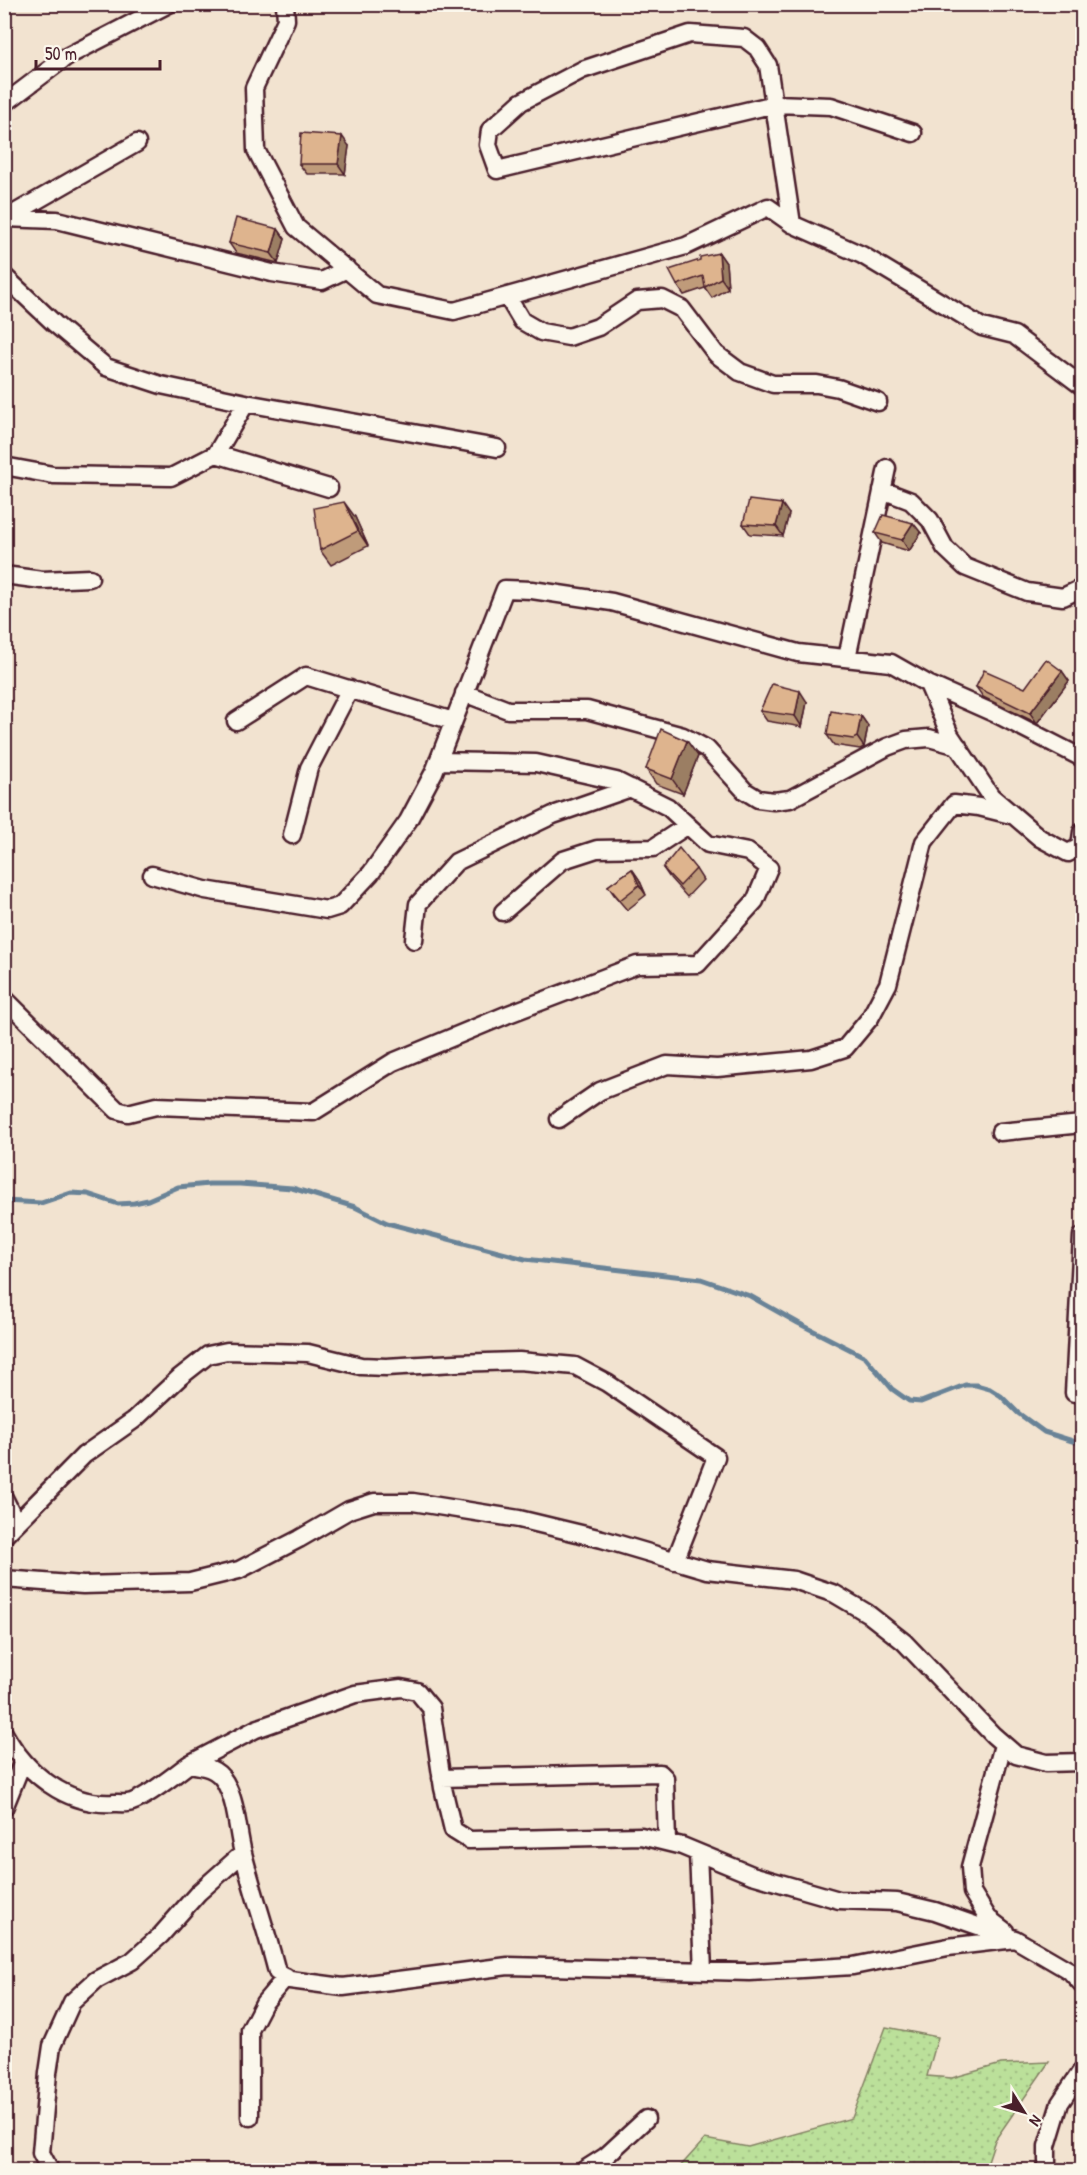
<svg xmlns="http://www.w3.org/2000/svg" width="1087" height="2175" font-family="'Patrick Hand',sans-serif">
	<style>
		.grass { fill: url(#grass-dots); stroke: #828062; stroke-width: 1.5 }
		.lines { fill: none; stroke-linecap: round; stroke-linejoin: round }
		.stream { stroke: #698397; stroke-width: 5 }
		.minor-casing { stroke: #4a1f2b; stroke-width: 21 }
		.minor { stroke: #fbf7ec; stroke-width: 16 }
		.wall { fill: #bf9b7a; stroke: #4a1f2b; stroke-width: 1.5 }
		.shaded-wall { fill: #9b7e63; stroke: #4a1f2b; stroke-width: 1.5 }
		.building { fill: #deb48e; stroke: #4a1f2b; stroke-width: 1.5 }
	</style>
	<defs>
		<pattern id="grass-dots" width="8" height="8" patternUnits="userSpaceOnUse" patternTransform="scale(1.5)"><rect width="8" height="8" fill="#bbe09a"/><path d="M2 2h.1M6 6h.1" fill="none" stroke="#a2c085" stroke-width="1.8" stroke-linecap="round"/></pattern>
	</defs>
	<rect width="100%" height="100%" fill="#f2e3d0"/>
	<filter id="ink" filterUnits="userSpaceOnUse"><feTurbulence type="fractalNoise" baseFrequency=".0167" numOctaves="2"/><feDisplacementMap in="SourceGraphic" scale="12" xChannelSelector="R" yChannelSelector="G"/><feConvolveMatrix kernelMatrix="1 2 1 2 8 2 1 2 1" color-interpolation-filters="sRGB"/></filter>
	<g filter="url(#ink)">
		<path class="grass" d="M886,2027l52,10 -11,39 25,2 49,-14 48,-2 -54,78 -10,30h-308l28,-31 43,8 104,-29z"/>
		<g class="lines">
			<path class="stream" d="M4,1201l37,2 30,-10 17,1 30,10 16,-1 14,-3 30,-13 31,-3h31l52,4 63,19 32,16 138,36 176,20 49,17 48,27 67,34 27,32 17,12 12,1 44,-17h11l14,4 11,7 17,17 26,19 38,12"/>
			<defs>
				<path id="minor" d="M285,4l1,16 -32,68 2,62 40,77 81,68 77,16 232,-65 82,-39 24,17 70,31 120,72 32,8 68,51
					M4,104l62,-47 103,-53
					M8,217l129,-74
					M4,218l53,2 215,53 50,8 25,-12
					M792,224l-24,-159 -11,-17 -13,-10 -54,-4 -108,36 -61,32 -31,28 -2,15 9,25 278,-66 56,2 82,27
					M4,276l51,48 51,43 55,18 85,18 -30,51 -45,23 -118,-2 -49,-9
					M507,296l15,25 19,11 28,5 29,-10 39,-26 25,-2 20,10 34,45 24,18 33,12h44l21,4 40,14
					M246,403l251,45
					M216,454l113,34
					M882,490l29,11 19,19 15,28 20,19 62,25 36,5 19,-9
					M4,575l38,5 48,-2
					M847,658l40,-190
					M928,684l70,31 84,43
					M464,693l44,17h79l96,26 24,13 38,42 13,8 16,2 16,-2 97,-52 19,-7 23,-2 29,8
					M236,721l70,-45 147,45
					M292,835l17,-67 41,-79
					M152,875l53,15 122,20 13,-4 31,-33 37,-52 26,-49 71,-183 27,1 80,12 186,51 93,10 37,21 22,51 41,61 49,42 28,15 12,-6 2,-15
					M503,912l60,-52 34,-11 56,-1 35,-23
					M414,940l4,-36 38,-42 97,-47 78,-27
					M4,998l113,112 11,3 28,-7 157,6 80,-50 113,-47 131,-50 61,-1 57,-63 14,-33 -21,-16 -40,-8 -40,-37 -52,-26 -80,-18 -98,-2
					M559,1119l41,-28 67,-26 50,3 94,-9 34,-11 25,-30 18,-34 36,-142 30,-38 25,3 32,8
					M1000,1132l82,-8
					M1074,1393l8,-157
					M4,1498l12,24
					M4,1536l80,-81 50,-35 46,-43 28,-22 19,-4 81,2 53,13 25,1 69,-4 64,-2 56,5 32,17 109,74 -41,104
					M4,1579l79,6 107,-3 49,-12 60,-31 50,-29 25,-8h39l106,17 83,20 105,31 87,10 41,14 32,19 37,29 89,93 23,20 30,8 36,-1
					M4,1733c22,40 62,73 110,70 5,0 13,1 18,-1 15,-5 44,-28 57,-38 15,2 28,4 36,18 12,21 12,48 18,71 10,40 24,79 34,119l13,8 53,7 165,-21 242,6 103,-6 95,-19 67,-8
					M1003,1745l-33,122 2,25 16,26 17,13
					M189,1764l67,-35 99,-35 46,-6 16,3 14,17 12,80 10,42 16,10 172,-4 41,10 70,29 87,25 58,2 38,9 80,28 55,32 12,13
					M441,1778l219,-5 5,5 2,64
					M4,1808l19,-47
					M698,1853l5,118
					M250,2117v-87l14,-27 22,-26
					M50,2170l-9,-17 7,-80 4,-27 20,-44 24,-22 36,-19 29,-26 37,-42 45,-40
					M584,2170l22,-14 40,-37
					M1047,2170v-24l13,-43 22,-33"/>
			</defs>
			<use href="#minor" class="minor-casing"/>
			<use href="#minor" class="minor"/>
		</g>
		<path class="wall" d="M349,146l-4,28h-38l-8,-10z
			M278,229l7,10 -7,24 -42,-10 -7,-10z
			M719,253l7,10 2,25 -16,10 -7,-10 -21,7 -7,-10z
			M789,514l-6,22 -33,-2 -7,-10z
			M355,517l13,29 -37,19 -11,-15z
			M913,523l8,10 -12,18 -27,-8 -7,-10z
			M1062,671l7,10 -32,42 -54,-26 -7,-10 49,1z
			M807,702l-5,25 -35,-6 -7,-10z
			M861,716l7,10 -4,21 -4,2 -26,-4 -7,-10z
			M687,741l11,15 -15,38 -27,-10 -10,-15z
			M663,868l33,1 7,11 -16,17 -17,-19z
			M632,869l7,10 7,16 -19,15 -12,-14 -7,-10z"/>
		<path class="shaded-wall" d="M342,136l7,10 -4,28 -7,-10z
			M278,229l7,10 -7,24 -7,-10z
			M719,253l7,10 2,25 -7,-10z
			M344,502l11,15 13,29 -10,-15z
			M782,504l7,10 -6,22 -7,-10z
			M913,523l8,10 -12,18 -7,-11z
			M1062,671l7,10 -32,42 -7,-10z
			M800,691l7,11 -5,25 -7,-11z
			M861,716l7,10 -4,21 -7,-10z
			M687,741l11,15 -15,38 -11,-15z
			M632,869l7,10 7,16 -7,-10z"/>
		<path class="building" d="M301,133l41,3 -4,28h-39z
			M236,218l42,11 -7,24 -42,-10z
			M719,253l2,25 -16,9 -2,-11 -26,9 -8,-15 31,-10v-3z
			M749,500l33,4 -6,22 -33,-2z
			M344,502l14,29 -38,19 -6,-42z
			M883,515l30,8 -11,17 -27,-7z
			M1046,659l16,12 -32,42 -54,-26 8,-17 41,18z
			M772,684l28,7 -5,25 -35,-5z
			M831,711l30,5 -4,21 -4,2 -26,-4z
			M661,729l26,12 -15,38 -26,-10z
			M679,848l17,21 -16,17 -17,-18z
			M632,869l7,16 -19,15 -12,-14z"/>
	</g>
	<rect width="1087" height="2175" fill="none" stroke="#fbf7ec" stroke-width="24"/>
	<rect x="12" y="12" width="1063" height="2151" fill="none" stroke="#4a1f2b" stroke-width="2" filter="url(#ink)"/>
	<g transform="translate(1024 2112) rotate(127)" stroke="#fbf7ec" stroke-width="4.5" paint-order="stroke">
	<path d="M0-4.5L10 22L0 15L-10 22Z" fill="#4a1f2b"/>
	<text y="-9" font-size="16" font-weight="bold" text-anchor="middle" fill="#4a1f2b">N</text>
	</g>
	<path d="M36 60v9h124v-9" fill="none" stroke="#4a1f2b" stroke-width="3"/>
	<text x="45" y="60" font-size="18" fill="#4a1f2b" stroke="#fbf7ec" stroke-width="4.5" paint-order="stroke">50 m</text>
</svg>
